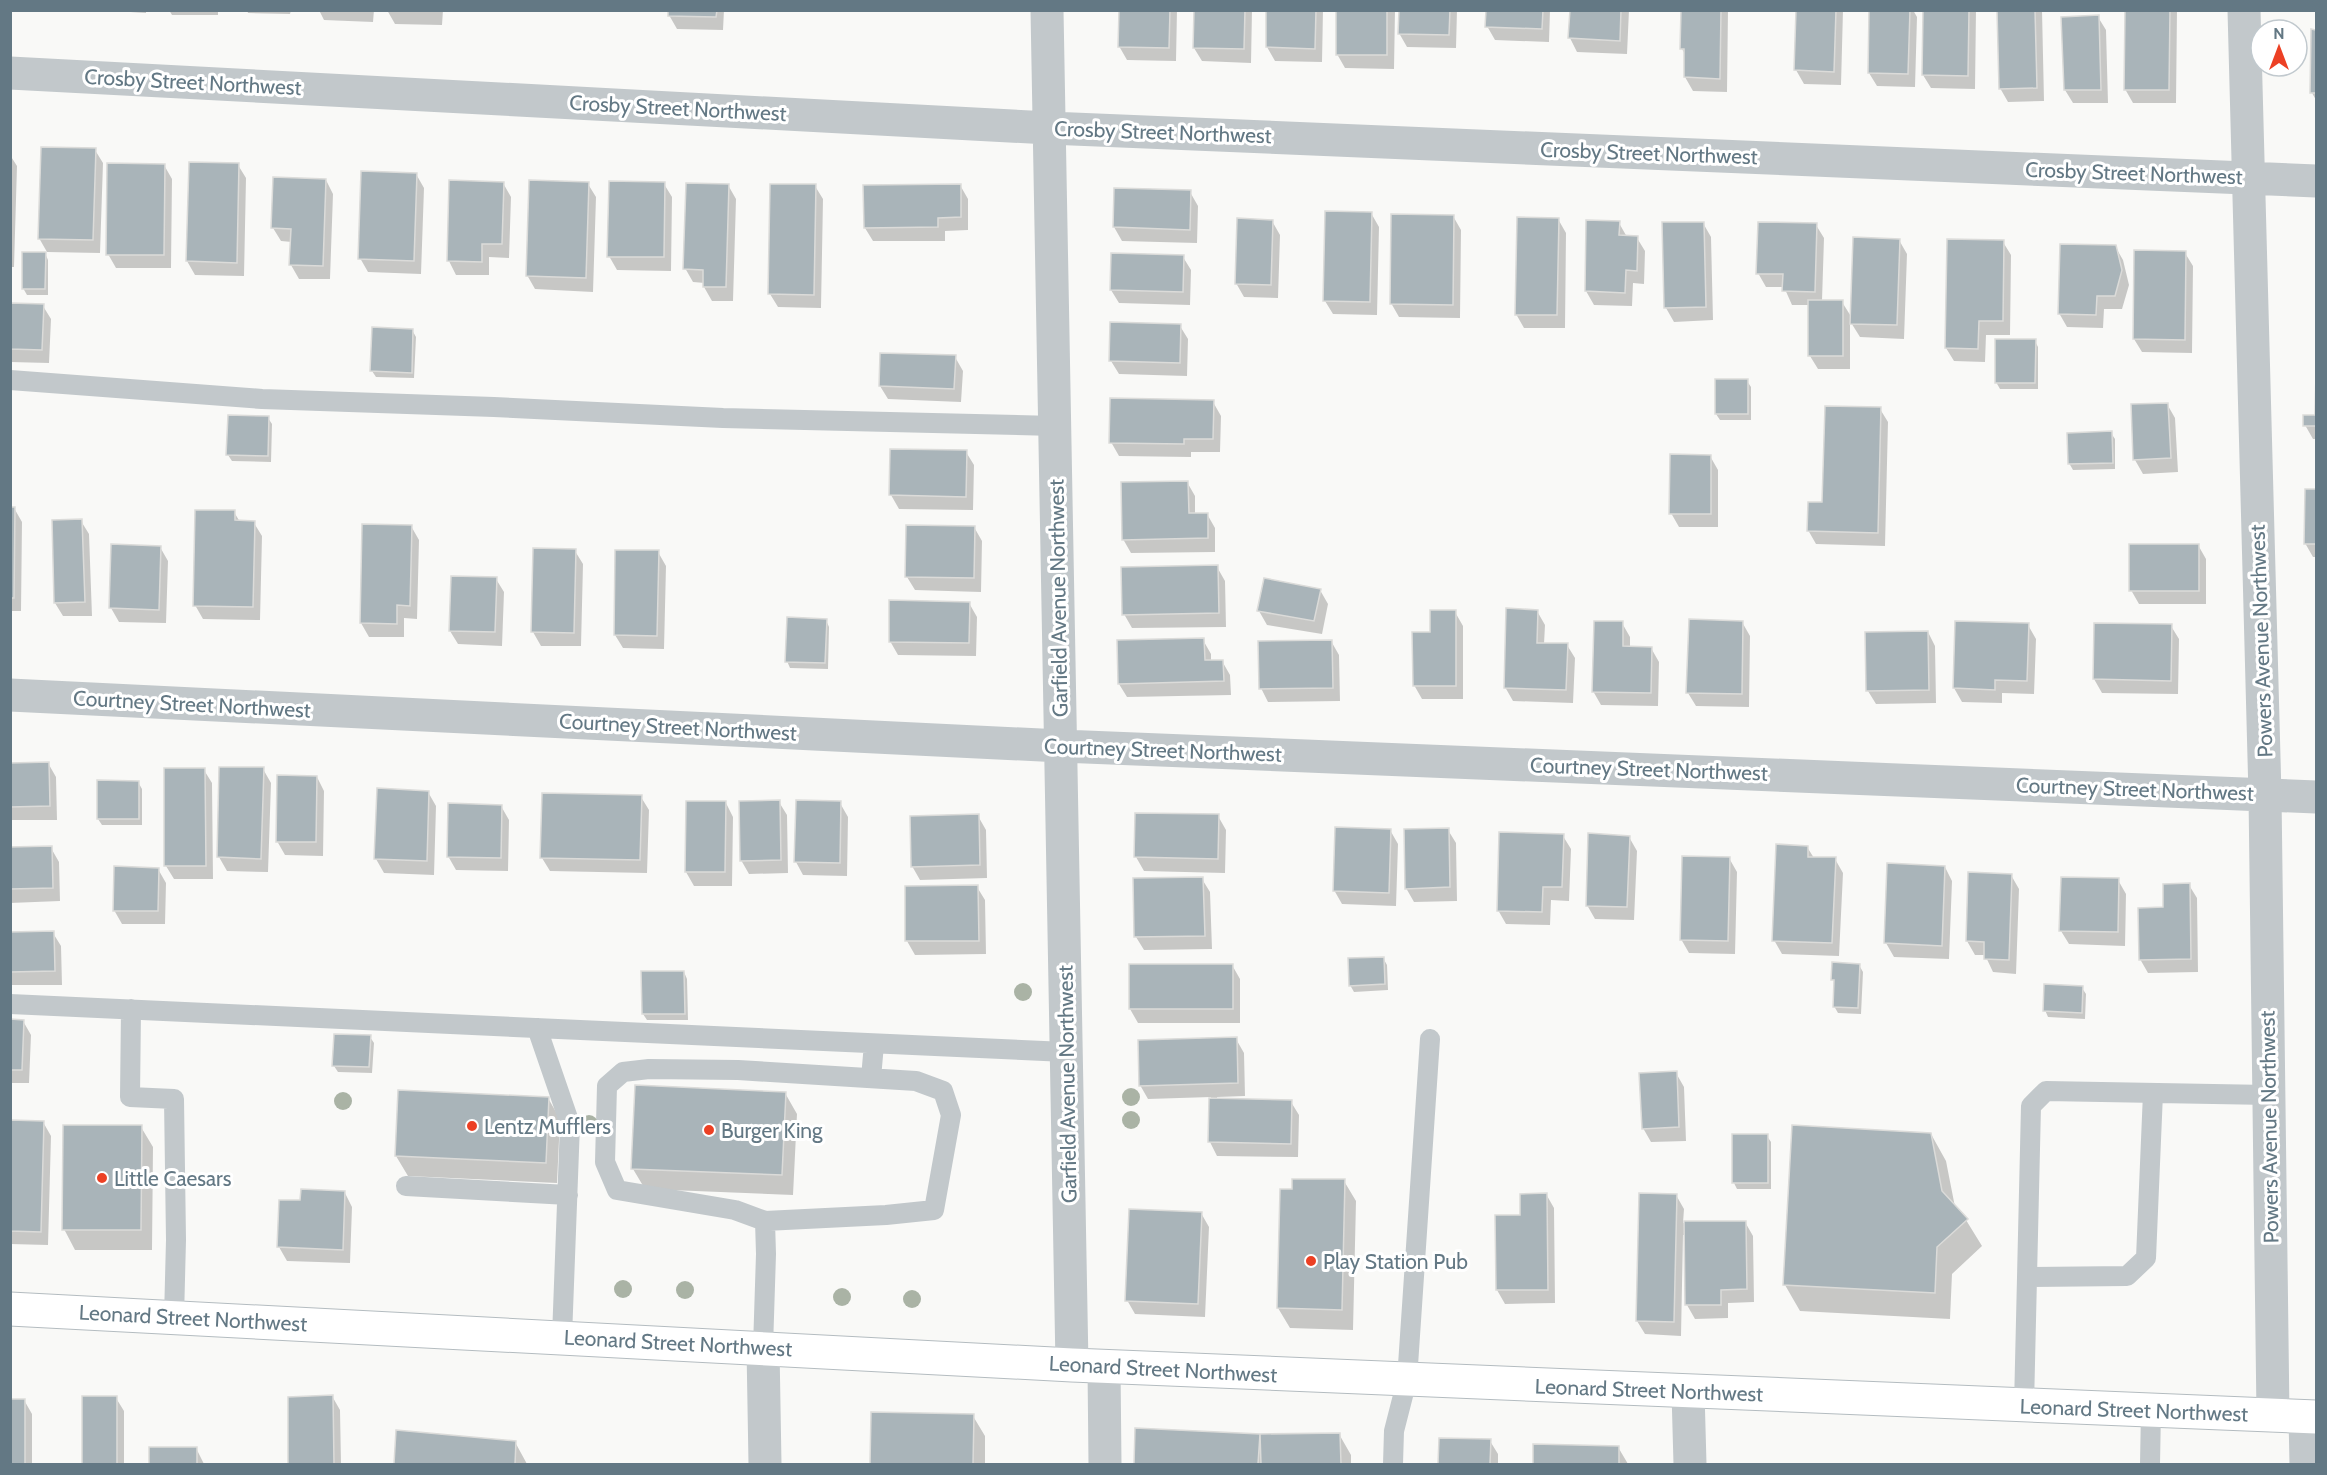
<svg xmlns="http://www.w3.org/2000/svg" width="2327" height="1475" font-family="Cabin,sans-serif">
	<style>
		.shadow { fill: #0003 }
		.building { fill: #a9b4b9; stroke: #dbdbd9; stroke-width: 1.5 }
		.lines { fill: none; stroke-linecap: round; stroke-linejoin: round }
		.secondary-casing { stroke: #b4bcc0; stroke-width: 35 }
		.service { stroke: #c2c8cb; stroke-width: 20 }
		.minor { stroke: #c2c8cb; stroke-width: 33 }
		.secondary { stroke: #fff; stroke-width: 33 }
		.tree { fill: #aab3a5 }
		.poi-dot { fill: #ec4024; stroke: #fff; stroke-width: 2 }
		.labels { text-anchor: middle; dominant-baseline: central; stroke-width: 6; stroke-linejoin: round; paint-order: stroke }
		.street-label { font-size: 21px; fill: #637884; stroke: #fff }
		.poi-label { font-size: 21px; fill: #637884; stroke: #fff; text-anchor: start }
	</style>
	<rect width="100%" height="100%" fill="#f9f9f7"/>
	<path class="shadow" d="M98,10h48v3z
		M169,10h49v5h-46z
		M247,10h44l-1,4 -42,-1z
		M319,10h55l-1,12 -49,-2z
		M387,10h56l-1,15 -47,-1z
		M669,10h55l-1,20 -46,-1 -8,-14z
		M1120,10h57l-1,51 -49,-1 -8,-14z
		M1195,10h57l-1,53 -49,-2 -8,-13z
		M1268,10h55l-1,52 -47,-1 -8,-14z
		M1338,10h57l-1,59 -49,-1 -8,-14z
		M1400,10h57l-1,38 -49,-1 -8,-14z
		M1488,10h62l-1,32 -54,-2 -8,-14z
		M1571,10h58l-2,44 -50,-2 -7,-14z
		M1683,10h45l-1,82 -34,-1 -8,-14 1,-21 -4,-7z
		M1797,10h46l-2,75 -37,-1 -8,-14z
		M1871,10h42l4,7 -2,70 -38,-1 -8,-13z
		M1924,10h52l-1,79 -44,-1 -8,-13z
		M1998,10h44l2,91 -36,1 -8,-14z
		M2126,10h51l-1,93h-43l-8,-14z
		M2098,17l8,13 2,73h-35l-8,-13z
		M2313,31h3v69l-4,-7z
		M95,150l8,13 -3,90 -53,-1 -8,-14z
		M10,155l7,11 -3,101h-4z
		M164,165l8,14 -1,89h-55l-8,-14z
		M238,165l8,13 -2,98 -49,-1 -8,-14z
		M416,174l8,14 -3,86 -53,-2 -8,-14z
		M326,180l7,14 -3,85h-31l-8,-14 1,-23 -11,-1 -8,-13z
		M503,183l8,14 -2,61 -20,-1v18h-33l-7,-14z
		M588,184l8,13 -3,95 -58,-3 -8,-14z
		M664,184l8,13 -1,74 -54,-1 -8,-14z
		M728,185l8,14 -3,102h-21l-8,-14 1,-4 -12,-1 -8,-14z
		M960,185l8,14v31l-23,1v10h-72l-8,-13z
		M815,186l8,13 -2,109 -43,-1 -8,-13z
		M1190,192l8,14 -1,37 -75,-2 -8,-14z
		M1371,213l8,14 -2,88 -44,-1 -8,-13z
		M1453,216l8,14 -1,88 -61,-1 -8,-14z
		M1558,219l8,14 -1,95h-41l-8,-14z
		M1272,221l8,14 -2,63 -34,-1 -8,-14z
		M1619,223l8,14 10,1 8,13 -1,33 -11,-1 -1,23 -38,-1 -8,-14z
		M1703,223l8,14 2,83 -39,2 -8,-14 -2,-84z
		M1816,225l8,13 -2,63 20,1 10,16 47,-78 8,14 -3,85 -44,-2 -10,-16v48h-32l-8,-13v-51h-18l-8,-18h-18l-8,-14z
		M2003,242l8,13 -1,80h-24l-1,27 -31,-1 -8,-13z
		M2115,246l8,14 6,25 -7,24h-18l-1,19 -36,-1 -8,-14z
		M45,253l3,7v35h-21l-4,-7z
		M2185,253l8,13 -1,87 -50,-1 -8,-13z
		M1183,257l8,13 -1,35 -71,-2 -8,-13z
		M10,305l33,1 8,13 -2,44 -39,-1z
		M1180,326l8,13 -1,37 -68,-2 -8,-13z
		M412,330l4,7 -2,41 -38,-1 -4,-6z
		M2035,341l3,6v42h-38l-4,-7z
		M955,357l8,14 -2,31 -73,-3 -8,-13z
		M1747,381l4,6v33h-31l-4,-6z
		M1213,402l8,14 -1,36h-29v5l-72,-1 -8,-14z
		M2167,404l8,14 3,54 -35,2 -8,-14 -3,-55z
		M1880,409l8,13 -3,124 -69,-2 -8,-14z
		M2305,416h11v23h-3l-8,-14z
		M268,418l4,6 -1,38 -39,-1 -4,-6z
		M2111,433l4,6v30l-42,1 -4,-7z
		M966,452l8,13 -1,45 -74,-1 -8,-14z
		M1710,456l8,14v57h-39l-8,-14z
		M1187,482l8,14v18h12l8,14v24l-84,1 -8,-14z
		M2306,491h10v66h-3l-8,-14z
		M10,508h4l8,14 -1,89h-11z
		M234,512l6,10 14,1 8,13 -2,84 -57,-1 -8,-14z
		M81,521l8,13 3,82h-29l-8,-13z
		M363,525l48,1 8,14 -2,79 -13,-1v19h-35l-8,-14z
		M974,527l8,14 -1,51 -66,-2 -8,-13z
		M2198,545l8,14v45h-67l-8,-14z
		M113,546l47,1 8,14 -2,62 -47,-1 -8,-14z
		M575,551l8,13 -2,82h-40l-8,-14z
		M658,552l8,14 -2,83 -41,-1 -8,-13z
		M1217,567l8,14 1,46 -94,1 -8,-14z
		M496,579l8,13 -2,54 -44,-2 -8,-13z
		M1320,590l8,14 -6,30 -55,-9 -8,-14z
		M969,603l8,14 -1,39 -78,-1 -8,-14z
		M1537,611l8,14 -1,19 23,1 8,13 -2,45 -60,-2 -8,-14z
		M1455,612l8,14v73h-41l-8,-14 17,-51z
		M826,620l3,7 -1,42 -38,-1 -3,-7z
		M1742,622l8,14 -1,71 -53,-1 -8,-13z
		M1622,623l8,14v11h21l8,14 -1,44 -57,-1 -8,-14z
		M2028,625l8,14 -2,55 -32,-1v10l-40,-1 -8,-14z
		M2171,626l8,13 -1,55 -76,-1 -8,-14z
		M1928,632l7,14 1,57 -60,1 -8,-13z
		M1203,640l8,14v7h11l8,14 1,20 -104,2 -8,-13z
		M1331,641l8,14 1,46 -72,1 -7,-14z
		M48,763l8,14 1,43h-47v-56z
		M263,769l8,14 -3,89 -41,-1 -8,-14z
		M204,770l8,13 1,96h-39l-8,-13z
		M317,777l7,14 -1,65 -38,-1 -8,-14z
		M138,782l4,7v36h-40l-4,-6z
		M428,792l8,14 -2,69 -50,-2 -8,-14z
		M641,797l8,13 -2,63 -97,-2 -8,-13z
		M779,802l8,13 1,58 -39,1 -8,-14z
		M726,803l7,14 -1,69h-38l-8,-14z
		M840,803l8,14 -1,59 -44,-1 -7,-13z
		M501,806l8,14 -1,51 -52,-1 -8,-14z
		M978,816l8,14 1,48 -67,2 -8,-14z
		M1218,816l8,14 -1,43 -81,-2 -8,-14z
		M1390,830l8,14 -2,62 -54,-2 -8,-14z
		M1448,830l8,13 1,58 -43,1 -8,-14z
		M1563,836l8,13 -2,52 -18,-1 -1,25 -44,-1 -8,-14z
		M1629,837l8,14 -3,69 -39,-1 -8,-14z
		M1807,847l7,11 21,1 8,14 -4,83 -57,-2 -8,-14z
		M51,848l8,14 1,39 -50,2v-54z
		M1729,858l8,14 -2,82 -46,-1 -8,-14z
		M1945,867l7,14 -3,78 -55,-2 -8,-14z
		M158,869l8,14 -1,41h-43l-8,-14z
		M2011,875l8,14 -3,85 -23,-2 -8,-17h-10l-8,-14z
		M1202,879l8,13 2,57 -68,1 -8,-13z
		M2118,880l8,14 -1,52 -56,-2 -8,-13z
		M2189,885l8,13 1,74 -50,1 -8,-14 25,-50z
		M977,887l8,13 1,54 -71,1 -8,-14z
		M10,933h43l8,13 1,39h-52z
		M1383,958l4,7 1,25 -34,2 -4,-7z
		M1130,965h102l8,14v44h-102l-8,-14z
		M1859,965l4,7 -2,42 -23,-1 -4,-7 2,-22 -3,-4z
		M684,972l3,7 1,41h-41l-4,-6z
		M2082,988l4,6 -1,25 -37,-2 -3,-7z
		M10,1021h13l8,14 -2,48h-19z
		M370,1037l4,6 -2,30 -34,-1 -4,-6z
		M1236,1039l8,14 1,43 -28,1v3l74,2 8,13 -1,42 -81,-1 -7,-14 1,-45 -63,2 -8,-14z
		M1676,1073l8,14 2,54 -35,1 -8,-14z
		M785,1093l12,21 -4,81 -148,-6 -12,-20z
		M548,1098l12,21 -3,64 -149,-7 -12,-20z
		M10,1121l33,1 8,14 -3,109 -38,-1z
		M141,1127l12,20 -1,103h-77l-11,-21z
		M1931,1134l15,27 9,46 11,13 16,26 -30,28 -2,45 -150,-8 -15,-26z
		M1767,1136l4,6v47h-34l-3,-6z
		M1344,1181l12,20 -3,129 -63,-2 -12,-20z
		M345,1193l7,14 -2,56 -63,-2 -8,-14 23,-45z
		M1546,1194l8,14 1,95 -50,1 -8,-14 25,-74z
		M1676,1195l8,14 -1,14 62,-1 8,14 1,66 -26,1v15l-33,1 -8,-14 -1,-70h-3l-2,101 -36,-2 -8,-13z
		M1201,1213l8,14 -4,90 -70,-3 -8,-14z
		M332,1396l8,14 1,54h-52v-66z
		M83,1398h33l8,13v53h-41z
		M10,1400h14l8,14v50h-22z
		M872,1413l101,3 12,20v28h-114z
		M1137,1430l123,6 79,-2 12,21v9h-215z
		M397,1432l118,10 12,22h-132z
		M1440,1440l50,1 8,13v10h-58z
		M1535,1445l83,2 10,17h-94z
		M150,1448h46l8,16h-54z"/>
	<path class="building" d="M668,10h49l-1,7 -48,-1z
		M1119,10h51l-1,38 -51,-1z
		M1194,10h51l-1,39 -51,-1z
		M1266,10h50l-1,39 -49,-2z
		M1336,10h51v45h-51z
		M1399,10h51l-1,25 -51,-1z
		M1486,10h57l-1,19 -57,-2z
		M1570,10h51l-1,31 -52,-3z
		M1681,10h40l-1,69 -36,-2v-28h-4z
		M1796,10h40l-2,62 -40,-2z
		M1869,10h41l-2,64 -40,-1z
		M1923,10h46l-1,66 -46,-1z
		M1997,10h38l2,78 -38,1z
		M2125,10h45l-1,80h-45z
		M2099,15l2,75h-37l-3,-73z
		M2311,29l5,1v63h-6z
		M41,147l55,1 -3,92 -55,-1z
		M189,162l50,1 -2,100 -51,-2z
		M107,163l58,1 -1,91h-58z
		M361,171l56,2 -3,88 -56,-2z
		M273,177l53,2 -3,87 -34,-1 2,-36 -20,-1z
		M449,180l55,2 -2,62h-20v18l-35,-1z
		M529,180l60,2 -3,96 -60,-2z
		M609,181l56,1 -1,75h-57z
		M686,183l43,1 -3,103h-23v-17l-20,-1z
		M770,184h46l-2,111 -46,-1z
		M961,184v33l-23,1v9l-74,1 -1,-43z
		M1114,188l77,2 -1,40 -77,-3z
		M1325,211l47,1 -2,90 -47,-1z
		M1391,214l63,1 -1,90 -63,-1z
		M1517,217l42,1 -2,97h-42z
		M1237,218l36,2 -2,65 -36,-1z
		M1586,220l34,1 -1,14 19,1 -1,35 -11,-1 -1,23 -40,-2z
		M1662,222h42l2,85 -42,1z
		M1758,222l59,1 -2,69 -33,-1 1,-17h-27z
		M1853,237l47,2 -3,86 -47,-1z
		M1947,239l57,1 -1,81h-24l-1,28 -33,-1z
		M2060,244l56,1 6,25 -7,26h-18l-1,19 -38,-1z
		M2134,250l52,1 -1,89 -52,-1z
		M22,252h24l-1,37h-23z
		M1111,253l73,2 -1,37 -73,-2z
		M1808,300h35v56h-35z
		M10,303l34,1 -2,46 -32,-1z
		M1110,322l71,2 -1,39 -71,-2z
		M372,327l41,2 -1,44 -42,-2z
		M1995,339h41l-1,44h-40z
		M880,353l76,2 -2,34 -75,-3z
		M2316,372v54h-13v-11h12z
		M1715,379h33v35h-33z
		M1110,398l104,2 -1,39h-29v5l-75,-1z
		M2168,403l3,55 -38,2 -2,-56z
		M1825,406l56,1 -3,126 -71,-2 1,-29h14z
		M228,415l41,1 -1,40 -42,-1z
		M2112,431l1,32 -45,1 -1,-31z
		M890,449l77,1 -1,47 -77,-2z
		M1670,454l41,1v59h-42z
		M1188,481l1,32h19v25l-86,2 -1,-58z
		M2305,489h11v55h-12z
		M10,507h5l-1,91h-4z
		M195,510h40v10l20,1 -2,86 -60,-1z
		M82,519l3,83 -31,1 -2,-83z
		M362,524l50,1 -2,81 -13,-1v19l-37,-1z
		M906,525l69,1 -1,52 -69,-1z
		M111,544l50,2 -2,64 -50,-2z
		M2129,544h70v47h-70z
		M533,548l43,1 -2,84 -43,-1z
		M615,550h44l-2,86 -43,-1z
		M1218,565l1,48 -97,2 -1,-48z
		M451,576l46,1 -2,55 -46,-1z
		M1264,578l57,11 -7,32 -57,-10z
		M889,600l81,2 -1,41 -80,-1z
		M1506,608l32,2 -1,33h31l-2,47 -62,-2z
		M1430,610h26v76h-43l-1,-54h18z
		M787,617l40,2 -2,44 -40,-1z
		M1689,619l54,2 -1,73 -56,-1z
		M1594,621h29v25l29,1 -1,46 -59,-1z
		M1955,621l74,2 -2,58 -32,-1v10l-42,-2z
		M2094,623l78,1 -1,57 -78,-2z
		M1928,631l1,59 -63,1 -1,-59z
		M1204,638l1,22h18l1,21 -106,3 -1,-44z
		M1332,640l1,48 -74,1 -1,-48z
		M49,762l1,44 -40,1v-44z
		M219,767h45l-3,92 -44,-2z
		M164,768h41l1,98h-42z
		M277,775l40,1 -1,66h-40z
		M97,780l42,1v38h-42z
		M377,788l52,3 -2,70 -53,-2z
		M542,793l100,2 -2,65 -100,-2z
		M780,800l1,60 -41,1 -1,-60z
		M796,800l45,1 -1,62 -46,-1z
		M686,801h40l-1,71h-40z
		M448,803l54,2 -1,53 -54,-1z
		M1135,813l84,1 -1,45 -84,-2z
		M979,814l1,51 -69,2 -1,-51z
		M1335,827l56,2 -2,64 -56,-2z
		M1449,828l1,59 -45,2 -1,-60z
		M1499,832l65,2 -2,53h-19l-1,25 -45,-1z
		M1588,833l42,3 -3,71 -41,-1z
		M1776,844l32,2v11h28l-4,86 -60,-2z
		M52,846l1,42 -43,1v-42z
		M1682,856l48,1 -2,84 -48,-1z
		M1887,863l58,3 -3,80 -58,-3z
		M114,866l45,2 -1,43h-45z
		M1968,872l44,2 -3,86 -25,-1v-17l-18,-1z
		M1203,877l2,59 -71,1 -1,-59z
		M2061,877l58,1 -1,54 -59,-1z
		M2190,883l1,76 -52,1 -1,-52 25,-1v-23z
		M978,885l1,56h-74v-55z
		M54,931l1,40 -45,1v-40z
		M1384,957l1,27 -36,2 -1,-28z
		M1832,962l28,2 -2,44 -25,-1 1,-27h-3z
		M1129,964h104v45h-104z
		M641,971h43l1,43h-43z
		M2044,984l39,2 -1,27 -39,-2z
		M10,1019l14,1 -2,50h-12z
		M334,1034l37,1 -2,32 -37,-1z
		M1237,1037l1,46 -99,3 -1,-46z
		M1677,1071l2,56 -37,2 -3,-56z
		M635,1085l151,7 -4,83 -151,-6z
		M398,1090l151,7 -3,66 -151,-7z
		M1209,1098l83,2 -1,44 -83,-2z
		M10,1120l34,1 -3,111 -31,-1z
		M63,1125h79l-1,105h-79z
		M1792,1125l139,8 11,58 26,28 -31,28 -2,46 -152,-8z
		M1732,1134h36v49h-36z
		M1292,1179h53l-3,131 -65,-2 3,-119h12z
		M301,1189l44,2 -2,59 -66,-3 2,-47h21z
		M1547,1193l1,97h-52l-1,-75h25v-21z
		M1639,1193l38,1 -3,128 -38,-1z
		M1129,1209l73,3 -4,92 -73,-3z
		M1684,1221h62l1,68 -26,1v15h-36z
		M333,1395l1,69h-46v-67z
		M82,1396h35v68h-35z
		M10,1399h15v65h-15z
		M871,1412l103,2 -1,50h-103z
		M1135,1428l125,6 -2,30h-124z
		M396,1430l120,11 -1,23h-121z
		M1340,1433l1,31h-80l-1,-30z
		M1439,1438l52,1 -1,25h-52z
		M1533,1444l86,2v18h-86z
		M149,1447h48v17h-48z"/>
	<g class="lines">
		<defs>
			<path id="secondary" d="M10,1309l1062,56 1244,52"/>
		</defs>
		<use href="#secondary" class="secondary-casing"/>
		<path class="service" d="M10,380l252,19 232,8 229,11 332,8
			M10,1004l1056,48
			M131,1009l-1,88 44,2 2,141 -2,78
			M537,1028l33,96 -8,213
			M649,1069l89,1 178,11 27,10 8,24 -17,95 -48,5 -121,6 -30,-11 -118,-20 -12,-28 2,-76 16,-14z
			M871,1078l3,-34
			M406,1186l162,9
			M2027,1277l100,-1 19,-18 7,-165
			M763,1348l3,-94 -1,-33
			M2024,1406l7,-300 15,-15 223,4
			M1393,1464l1,-33 13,-51 23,-341
			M2150,1464l1,-54"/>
		<path class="minor" d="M1047,10l25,1355
			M2244,10l21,785 8,620
			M10,73l1039,55 1267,53
			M10,695l1051,51 1255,51
			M763,1348l2,116
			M1104,1367l1,97
			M1688,1392l2,72
			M2305,1417l1,47"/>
		<use href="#secondary" class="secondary"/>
	</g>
	<g class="tree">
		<circle cx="1023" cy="992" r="9"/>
		<circle cx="1131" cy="1097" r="9"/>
		<circle cx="343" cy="1101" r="9"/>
		<circle cx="1131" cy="1120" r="9"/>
		<circle cx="589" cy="1124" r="9"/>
		<circle cx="623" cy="1289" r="9"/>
		<circle cx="685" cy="1290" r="9"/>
		<circle cx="842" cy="1297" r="9"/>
		<circle cx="912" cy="1299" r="9"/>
	</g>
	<g class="poi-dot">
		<circle cx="472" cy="1126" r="6"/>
		<circle cx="709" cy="1130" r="6"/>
		<circle cx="102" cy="1178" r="6"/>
		<circle cx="1311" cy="1261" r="6"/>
	</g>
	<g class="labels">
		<g class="street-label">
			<text transform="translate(193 82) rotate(3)">Crosby Street Northwest</text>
			<text transform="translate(678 108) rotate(3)">Crosby Street Northwest</text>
			<text transform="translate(1163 132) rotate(2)">Crosby Street Northwest</text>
			<text transform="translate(1649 153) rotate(2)">Crosby Street Northwest</text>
			<text transform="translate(2134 173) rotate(2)">Crosby Street Northwest</text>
			<text transform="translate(1058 598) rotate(-91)">Garfield Avenue Northwest</text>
			<text transform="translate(2261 641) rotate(-92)">Powers Avenue Northwest</text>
			<text transform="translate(192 704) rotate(3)">Courtney Street Northwest</text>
			<text transform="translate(678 727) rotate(3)">Courtney Street Northwest</text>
			<text transform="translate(1163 750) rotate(2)">Courtney Street Northwest</text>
			<text transform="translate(1649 769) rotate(2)">Courtney Street Northwest</text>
			<text transform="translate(2135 789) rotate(2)">Courtney Street Northwest</text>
			<text transform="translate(1067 1084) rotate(-91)">Garfield Avenue Northwest</text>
			<text transform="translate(2269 1127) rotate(-91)">Powers Avenue Northwest</text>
			<text transform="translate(193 1318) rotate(3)">Leonard Street Northwest</text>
			<text transform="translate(678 1343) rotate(3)">Leonard Street Northwest</text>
			<text transform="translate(1163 1369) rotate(3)">Leonard Street Northwest</text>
			<text transform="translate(1649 1390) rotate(2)">Leonard Street Northwest</text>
			<text transform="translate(2134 1410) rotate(2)">Leonard Street Northwest</text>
		</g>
		<g class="poi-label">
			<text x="484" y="1126">Lentz Mufflers</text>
			<text x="721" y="1130">Burger King</text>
			<text x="114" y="1178">Little Caesars</text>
			<text x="1323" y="1261">Play Station Pub</text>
		</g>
	</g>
	<rect width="2327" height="1475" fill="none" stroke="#637884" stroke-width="24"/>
	<g transform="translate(2279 48)"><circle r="28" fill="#ffffff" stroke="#c1c9ce" stroke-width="1.5"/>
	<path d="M0-4.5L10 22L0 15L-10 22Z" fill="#ec4024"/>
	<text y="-9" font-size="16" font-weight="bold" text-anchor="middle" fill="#637884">N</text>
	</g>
</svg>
